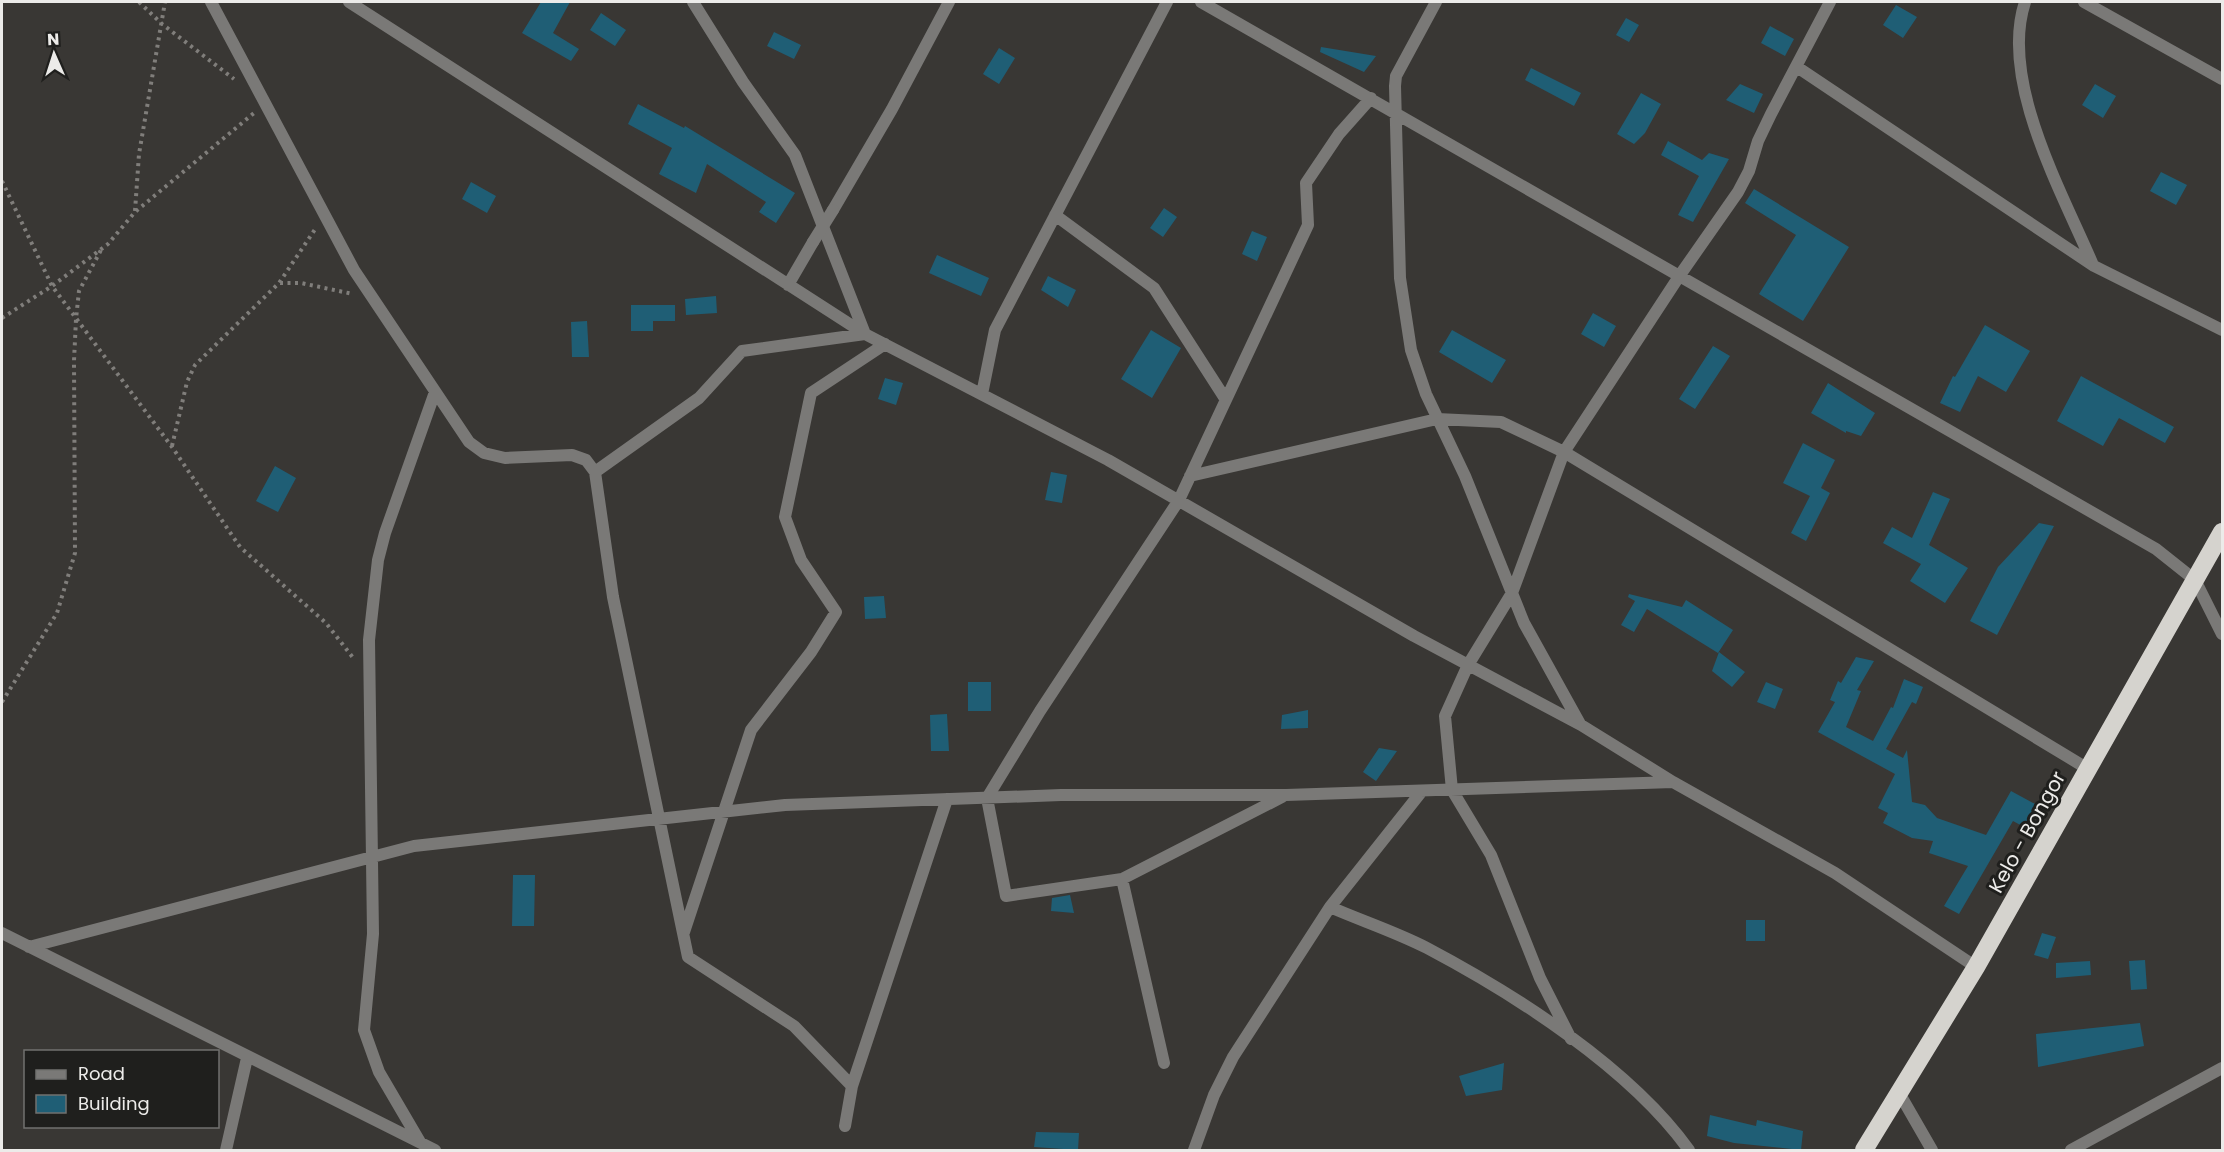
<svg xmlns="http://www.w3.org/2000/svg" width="2224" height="1152" font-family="Poppins,sans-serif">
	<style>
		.building { fill: #1f5e75 }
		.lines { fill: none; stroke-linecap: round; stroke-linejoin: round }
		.path { stroke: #807e7b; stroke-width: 4; stroke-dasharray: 3 4.5; stroke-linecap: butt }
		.street { stroke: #7a7977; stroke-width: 12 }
		.highway { stroke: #d5d3ce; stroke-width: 18 }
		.street-bridge { stroke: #7a7977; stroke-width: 12 }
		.labels { text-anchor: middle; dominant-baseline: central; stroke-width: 6; stroke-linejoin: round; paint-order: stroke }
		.street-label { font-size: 20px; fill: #ecebe9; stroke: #1f1f1d }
	</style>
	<rect width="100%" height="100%" fill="#393734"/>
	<path class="building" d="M541,2h29l-17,31 26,16 -8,12 -49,-28z
		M1896,5l21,12 -14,21 -20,-13z
		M601,13l25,17 -11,16 -25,-16z
		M1626,18l13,7 -10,17 -13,-7z
		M1770,26l24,13 -9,17 -24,-13z
		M774,32l27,13 -7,14 -27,-13z
		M1321,47l55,9 -12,16 -44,-20z
		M999,48l16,10 -16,26 -16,-10z
		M1531,68l50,25 -7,13 -49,-26z
		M1740,84l23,10 -9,19 -28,-13z
		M2095,84l21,12 -13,22 -21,-13z
		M1641,93l20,11 -16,29 -11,11 -17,-10z
		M638,104l46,24 1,-2 110,67 -19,30 -17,-11 7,-10 -59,-38 -11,29 -37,-19 13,-26 -44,-24z
		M1668,141l34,19 7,-7 20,6 -36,63 -15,-7 21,-39 -38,-21z
		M2161,172l26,13 -11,20 -26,-14z
		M471,182l25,14 -9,17 -25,-14z
		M1754,189l95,58 -46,74 -44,-27 37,-59 -51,-32z
		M1164,208l13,9 -14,20 -13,-9z
		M1252,231l15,6 -10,24 -15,-7z
		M937,255l52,23 -8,18 -52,-23z
		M1048,276l28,14 -8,17 -27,-17z
		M716,296l1,17 -31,2 -1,-16z
		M631,305h44v16h-22v10h-22z
		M1593,313l23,13 -12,21 -23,-13z
		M587,321l2,36h-17l-1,-35z
		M1985,325l45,26 -24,41 -28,-16 -18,36 -20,-9 13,-27 2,1z
		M1151,330l30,18 -29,50 -31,-19z
		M1452,330l54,30 -14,23 -53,-31z
		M1713,346l17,10 -35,53 -16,-10z
		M2081,376l93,51 -9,16 -46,-25 -16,28 -46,-25z
		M885,378l18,5 -7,22 -18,-6z
		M1828,383l47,30 -14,23 -15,-5v2l-35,-20z
		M1803,443l32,17 -14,28 9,5 -24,48 -15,-8 19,-37 -27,-13z
		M275,466l21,12 -18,34 -22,-11z
		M1051,472l16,3 -5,28 -17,-3z
		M1933,492l17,7 -21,46 39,23 -23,35 -35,-22 11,-17 -38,-21 9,-16 20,11z
		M2039,523l15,3 -57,109 -27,-14 28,-54z
		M1629,594l53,13 4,-7 47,30 -15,23 -71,-44 -13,23 -13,-7 14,-24 -7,-4z
		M884,596l2,22 -21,1 -1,-22z
		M1719,652l26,20 -13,15 -20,-16z
		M1856,657l18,4 -17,29 4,1 -15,36 27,14 18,-34 2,1 11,-29 19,8 -7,17 -4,-2 -26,47 17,9 4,-8 5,52 13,3 12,13 49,17 25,-44 26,14 -13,22 -11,-6 -54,93 -15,-8 24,-40 -39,-13 4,-12 -21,-3 -29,-15 5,-10 -10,-5 17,-34 -77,-42 17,-30 -5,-2 8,-19 3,2z
		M968,682h23v29h-23z
		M1766,682l17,7 -8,20 -18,-7z
		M1308,710v18l-27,1 1,-14z
		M947,714l2,37h-18l-1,-36z
		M1379,748l18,3 -21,30 -13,-9z
		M513,875h22l-1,51h-22z
		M1070,895l4,18 -23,-2 1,-13z
		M1746,920h19v21h-19z
		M2042,933l14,4 -8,22 -14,-4z
		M2145,960l2,29 -16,1 -2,-29z
		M2090,961l1,14 -35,3v-15z
		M2140,1023l4,23 -106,21 -2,-33z
		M1504,1063l-2,27 -36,6 -7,-20z
		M1710,1115l46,11 1,-6 46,11 -2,19 -67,-7 -27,-7z
		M1036,1132l43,1 -1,17 -44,-3z"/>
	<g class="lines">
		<path class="path" d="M139,2l23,22 72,55
			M2,181l50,105 120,161 68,100 86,76 28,36
			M135,211l4,-57 26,-152
			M280,283h21l52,11
			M2,318l50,-32 56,-42 27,-32 119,-99
			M172,446l15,-64 8,-17 84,-82 37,-55
			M2,702l55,-89 18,-60 -1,-192 2,-42 3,-28 22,-41"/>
		<path class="street" d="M211,2l143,268 115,172 15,11 21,5 67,-3 14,5 9,12 18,125 75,360 106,69 58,60 -7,40
			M349,2l516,332 243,126 306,176 167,89 92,57 162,91 141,94
			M1201,2l955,547 39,31 27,54
			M1436,2l-40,74 -1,10 5,192 11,72 15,44 39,82 59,147 56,101
			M2025,2c-26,79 37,190 68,263
			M2084,2l138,77
			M1797,67l297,199 128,64
			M833,210l59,-101 57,-107
			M1055,215l99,73 72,112
			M788,285l25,-43
			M982,394l13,-64 172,-328
			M595,472l104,-74 43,-47 123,-17 -70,-179 -52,-73 -50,-80
			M1190,476l247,-57 64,3 63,30 524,317
			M1282,797l-160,82 -116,17 -19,-98 53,-87 139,-211 129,-275 -2,-42 33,-49 32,-36
			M1122,879l42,184
			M1330,907c32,14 66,25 97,41 89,47 203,120 262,202
			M684,932l67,-202 60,-78 25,-40 -35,-52 -16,-43 26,-124 74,-49
			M2,933l433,217
			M29,947l385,-101 371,-41 276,-10h225l387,-13
			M1571,1039l-31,-61 -49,-123 -39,-65 -7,-74 23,-51 44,-72 52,-141 116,-177 58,-83 11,-21 9,-30 13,-27 59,-112
			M852,1086l95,-287
			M1898,1091l34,59
			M420,1142l-41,-70 -15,-42 9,-96 -4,-294 9,-80 7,-27 50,-141
			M226,1150l21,-92
			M1194,1150l20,-55 19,-38 97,-150 92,-116
			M2071,1150l151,-82"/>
		<path class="highway" d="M1864,1150l112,-183 246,-435"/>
		<path class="street-bridge" d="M813,242l20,-32"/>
	</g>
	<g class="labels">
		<g class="street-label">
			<text transform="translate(2027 832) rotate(-61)">Kelo - Bongor</text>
		</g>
	</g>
	<rect width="2224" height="1152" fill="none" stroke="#ecebe9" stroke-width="6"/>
	<rect x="24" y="1050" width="195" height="78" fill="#1f1f1d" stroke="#71716f" stroke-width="1.5"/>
	<rect x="36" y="1070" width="30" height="9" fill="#7a7977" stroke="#71716f" stroke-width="1.5"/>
	<text x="78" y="1080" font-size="18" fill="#ecebe9">Road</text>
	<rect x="36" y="1095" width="30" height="18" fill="#1f5e75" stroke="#71716f" stroke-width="1.5"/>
	<text x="78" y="1110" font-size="18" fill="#ecebe9">Building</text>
	<g transform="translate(54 54) rotate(357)" stroke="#1f1f1d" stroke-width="4.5" paint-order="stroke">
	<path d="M0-4.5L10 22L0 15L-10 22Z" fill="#ecebe9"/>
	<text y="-9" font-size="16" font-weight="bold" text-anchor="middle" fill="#ecebe9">N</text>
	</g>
</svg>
